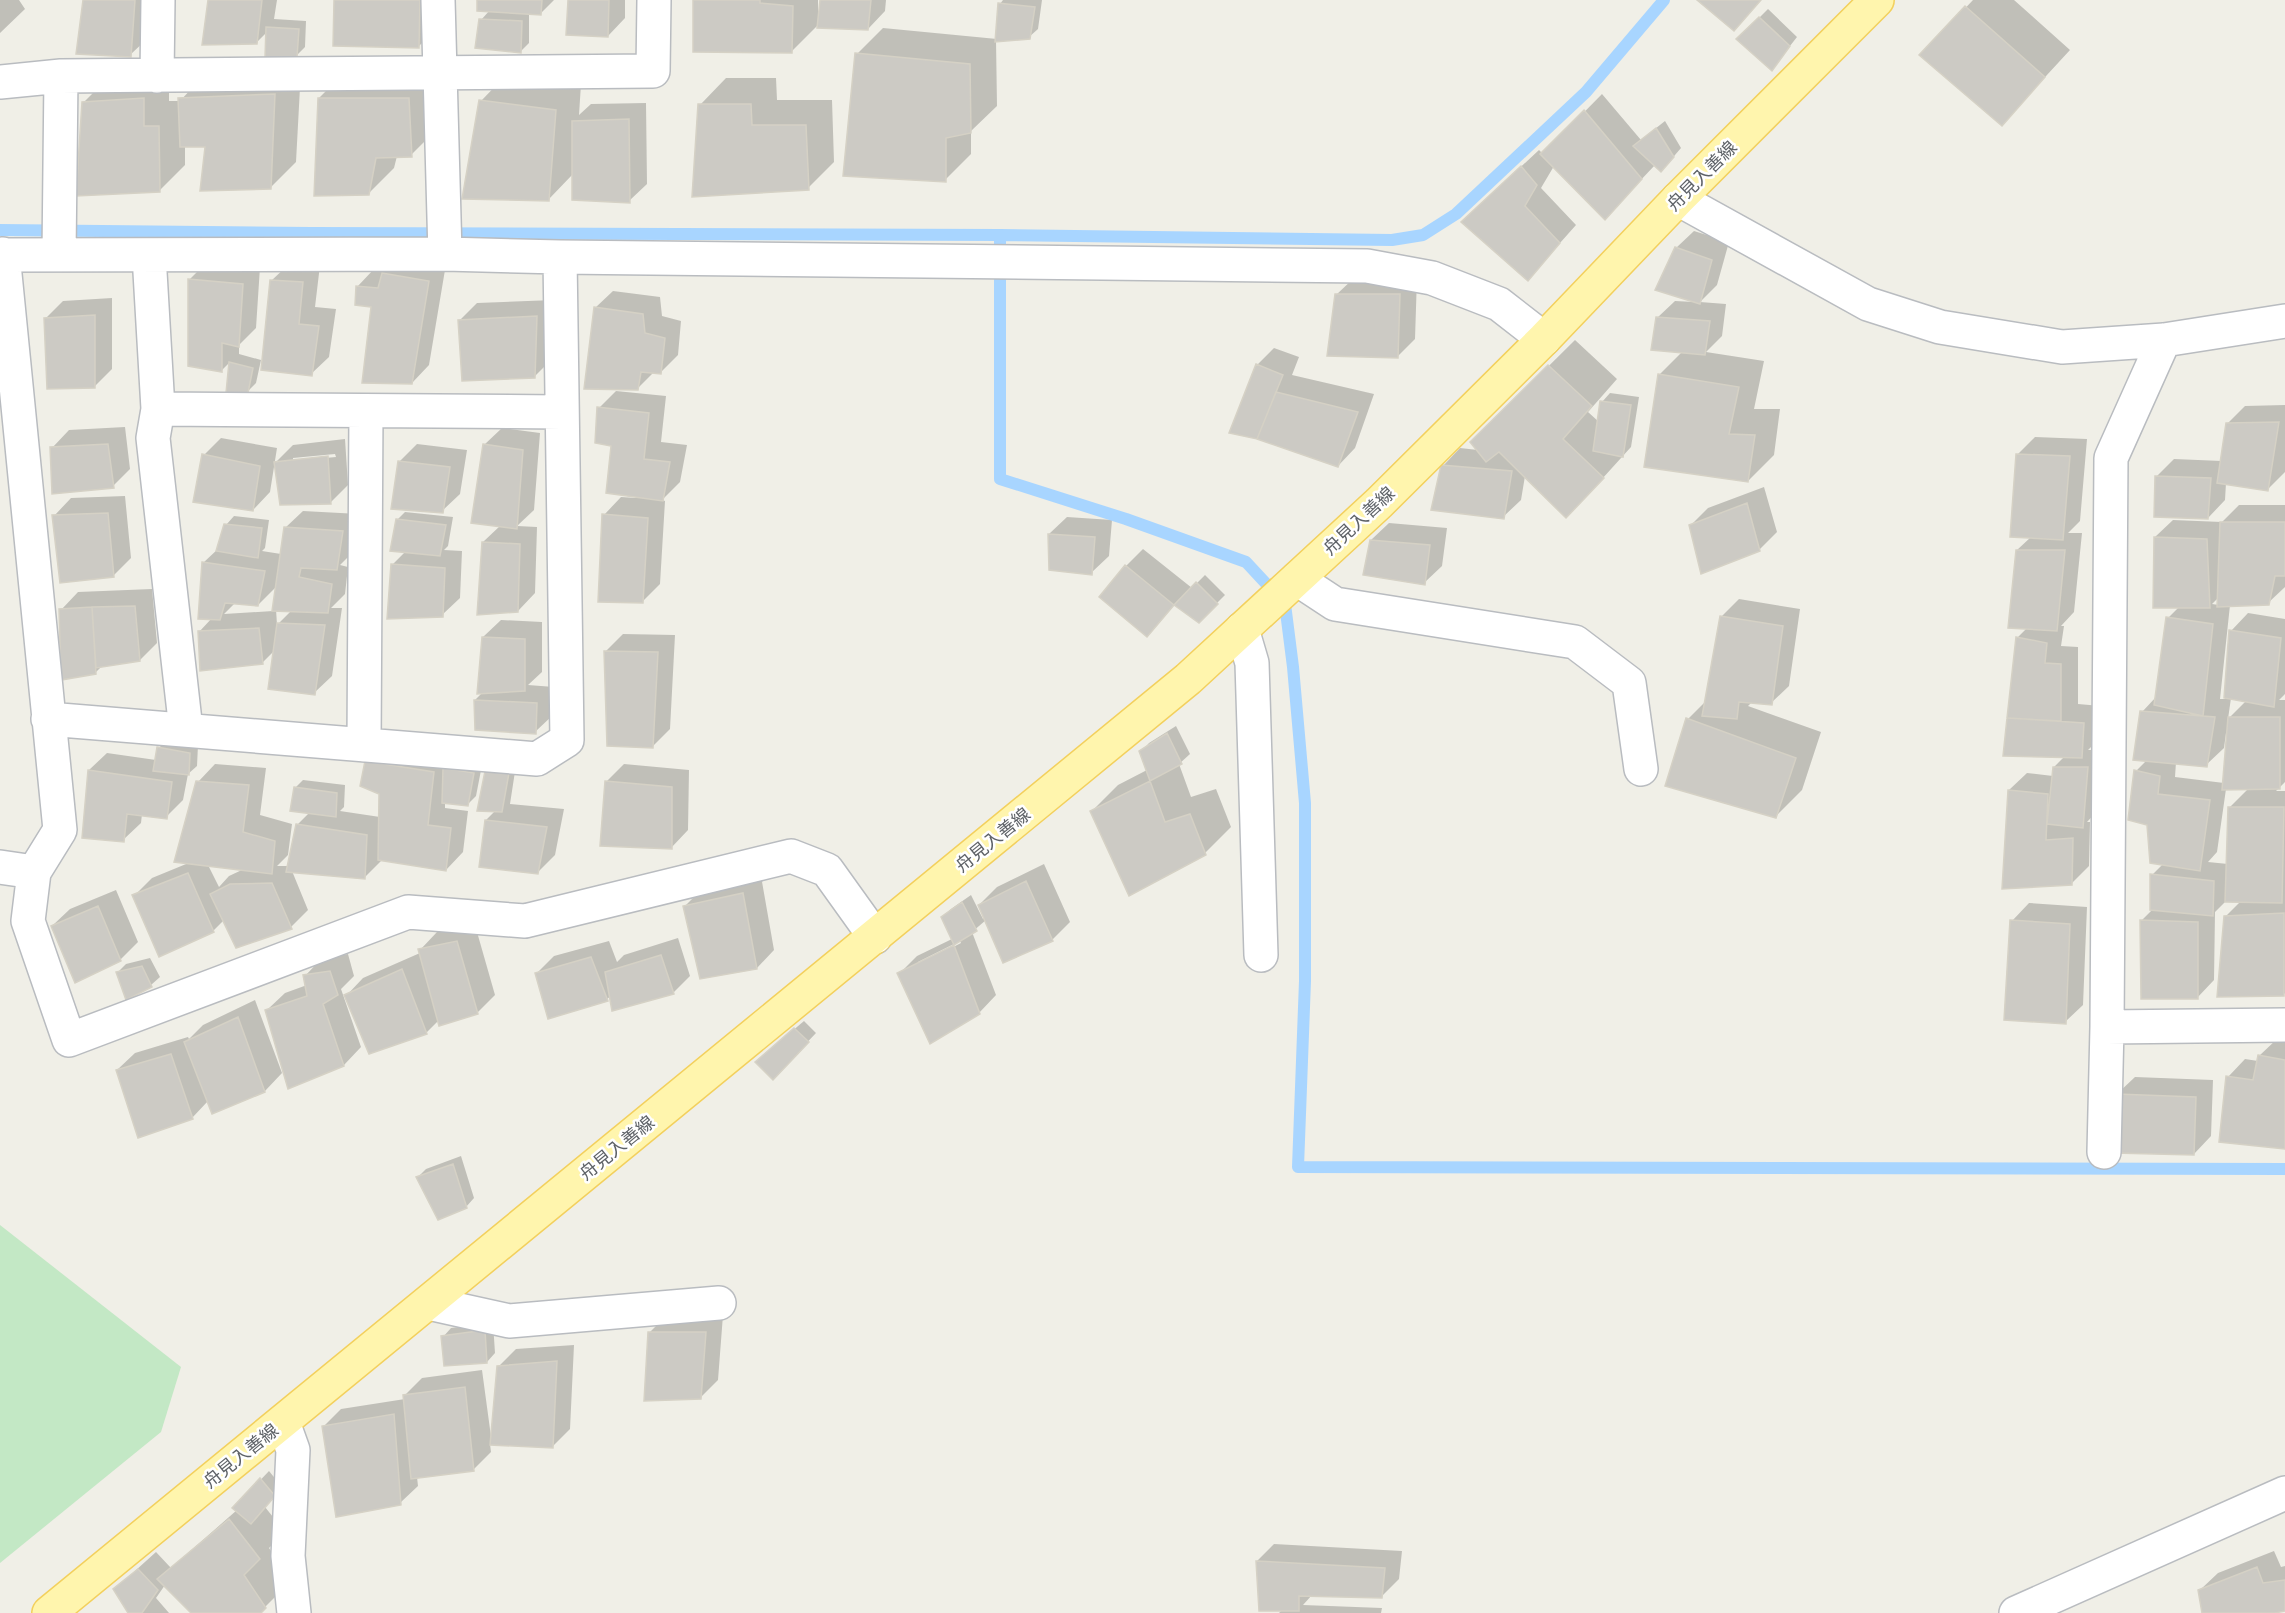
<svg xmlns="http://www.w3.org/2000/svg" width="2285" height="1613" font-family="Arial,'Noto Sans JP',sans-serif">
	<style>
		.green { fill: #c3e8c5 }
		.shadow { fill: #0003; fill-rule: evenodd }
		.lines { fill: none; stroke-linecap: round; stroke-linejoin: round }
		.stream { stroke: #a8d5ff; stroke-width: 12 }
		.building { fill: #cccac4; stroke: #d5d1c5; stroke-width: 1.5 }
		.minor-casing { stroke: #b9bcc0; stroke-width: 36 }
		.major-casing { stroke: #f3d05d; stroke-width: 36 }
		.minor { stroke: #fff; stroke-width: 33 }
		.major { stroke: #fff5ad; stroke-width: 33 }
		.labels { text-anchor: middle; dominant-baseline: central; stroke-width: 5; stroke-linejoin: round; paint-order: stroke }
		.street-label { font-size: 18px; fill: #5e6267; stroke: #fff }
	</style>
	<rect width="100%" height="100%" fill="#f0efe7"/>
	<path class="green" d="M0,1225l181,142 -20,65 -161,131z"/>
	<path class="shadow" d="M0,0h19l6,9 -25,24z
		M85,0h66l-3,38 -18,17z
		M209,0h68l-3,19 32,2 -1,26 -9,9 -29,-24 -11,11z
		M335,0h101v29l-17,17z
		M479,0h75l-13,13h-12v30l-8,8 -40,-31 9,-10z
		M569,0h56v18l-17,18z
		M695,0h123v16l2,1 2,-17h64l-1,11 -17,18 -51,-3 -26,26z
		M1003,0h39l-4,29 -9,8 -33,3 1,66 -26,25v23l-26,26 -88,-126 26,-26 114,11 3,-35z
		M1973,0h41l56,50 -68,74 -81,-69z
		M1768,9l29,28 -25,32 -34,-30z
		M301,69l-5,93 -26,26 -63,-42 -22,-1v20l-26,26 -75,-89 26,-26 59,-3v28h11l26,-28z
		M345,72h89l3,57 -26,26 -14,1 -3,12 -26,26 -49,-96z
		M507,74l74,10 -2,31 12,-11 55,-1 1,81 -18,17 -56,-27 -24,25 -68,-98z
		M726,78h50l1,22h55l2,62 -26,26 -108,-83z
		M1602,94l39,46 24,-19 16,27 -12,14 -14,3 -50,53 -51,-52 -13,22 35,37 -48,54 -48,-74 59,-55 4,4z
		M1694,231l35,11 -12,43 -17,17 26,2 -4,32 -16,16 58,9 -10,48h26l-6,46 -26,26 -88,-107 23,-23 -26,-33 18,-17 19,1 -18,-54z
		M207,262l53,5 -4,61 -17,17v9l22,6 -5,23 -9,9h-19l2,-30 -9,9 -31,-92z
		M289,264l31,1 -5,42 21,2 -7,48 -18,17 -40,-93z
		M446,264l-17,101 -17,18 -39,-78 -16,-18 17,-18z
		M1417,277l-2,62 -17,17 -62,-61 18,-17z
		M613,291l47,6 2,19 19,5 -3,34 -18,18 -6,-1 -16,16 -43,-80z
		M112,298v71l-18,18 -48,-69 17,-17z
		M554,300l-2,59 -18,18 -74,-57 17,-17z
		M1575,340l42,39 -29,33 11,10 3,-20 8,-9 29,4 -8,50 -39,43 -67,-14 -4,24 -18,17 -60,-51 17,-18 18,2 -6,-8z
		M1274,348l25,9 -7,18 82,19 -19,54 -17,18 -81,-28v-73z
		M616,391l50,5 -5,46 26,3 -7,37 -18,18 3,1 -5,83 -18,18 -38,-87 17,-18 15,1v-2l-24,-51 -13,-37z
		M2285,405v67l-17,17 -42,-6 -1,17 -17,18 -51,-42 17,-17 48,2 6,-38 17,-17z
		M125,427l5,42 -17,17 -61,-38 17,-18z
		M502,428l38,5 -6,77 -17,16 20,1 -2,66 -17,18 -35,-69 18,-17 -17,-80z
		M2035,437l52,2 -7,82 -12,12h14l-8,79 -13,14h3l-3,20 17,1v57l23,2 -2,33 -11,11h17l-5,58 -13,14h3l-1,44 -17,17 -63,-93 18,-17 26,3 1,-9 11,-11 -60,-2 12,-116 10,-10 -10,-78 14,-13 -13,-83z
		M221,438l56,10 -7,44 -17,18 -49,-55z
		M345,439l3,46 -18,18 -54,-41 17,-17zM335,454l1,3 -43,4v-3z
		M417,444l50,6 -7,44 -18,17 -42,-50z
		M1764,487l13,45 -18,18 -68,-25 17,-17z
		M125,496l6,62 -17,17 -60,-59 17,-18z
		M2239,505h46v82l-17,16 -38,2 -10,94h5l6,-68 17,-18 37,6v75l-6,6h6v82l-9,9h9v202l-2,2 -58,-78 16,-16 -14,-1 -12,12 -1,68 -17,18 -56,-77 11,-11v-35l11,-11 -15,-41 -12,-52 11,-11 -5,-48 14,-15 12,-79 11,-11 -24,-70 18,-17 49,2zM2219,597v8l-7,-1zM2231,698l15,3 -18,18zM2226,733h2l-4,50 -49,-6 1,-15 30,3 18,-17zM2249,788l-20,20 -1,56 -20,-2 9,-10 9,-63z
		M303,511l56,3 -5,37 -14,14 8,2 -3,27 -14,14h11l-10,68 -18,17 -39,-43 -13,13 -63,-31 13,-14 -9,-55 16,-15 7,-23 8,-9 35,4 -4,28 -3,3 19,3 4,-26zM277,586l-4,25 -49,3 12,-12 22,3zM276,609l16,1 -15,15z
		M405,512l48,5 -5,29 -4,4 18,1 -2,47 -18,17 -49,-51 13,-13 -9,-31z
		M1067,517l45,3 -3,36 -18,17 -42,-39z
		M1389,523l58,5 -5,38 -18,17 -53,-43z
		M1143,549l49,39 13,-13 20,20 -26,26 -24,-17 -28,31 -21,-69z
		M152,589l5,54 -17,17 -37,5 -7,7 -35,-62 17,-18z
		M1739,599l61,10 -11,77 -18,17 -19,-1 -4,4 73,26 -19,58 -26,26 -88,-97 18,-18 15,-84z
		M501,620l41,2v50l-14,13 26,2 -1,28 -18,17 -60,-32 8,-8v-55z
		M623,634l52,1 -5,94 -17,17 -47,-95z
		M1176,726l14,28 -11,10 12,33 25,-8 15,38 -26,26 -113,-42 26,-26 29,-15 -6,-18 8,-9z
		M167,739l31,6 -1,21 -9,8 -5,26 -17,17 -24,-3 -1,9 -18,17 -34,-70 18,-17 49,7 3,-12z
		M366,762l116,3 -6,31 -8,8 -23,-3v7l23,3 -5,41 -17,18 -64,-10 -17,17 -73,-6 16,39 -17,17 -67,-7 -11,11 -79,-35 18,-18 39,-16 7,-80 17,-18 51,4 -6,47 32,9 -4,31 -11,11h12l8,-41 13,-13 -15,-24 8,-8 42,5 -1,22 -4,4 40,6v-24zM208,865l36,4 -15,7 -10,11z
		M624,764l65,6 -1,60 -17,18 -65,-66z
		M516,765l-6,39 54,5 -9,46 -18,18 -51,-53 10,-10 -18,-1z
		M1044,864l26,58 -18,18 -66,-20 -14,12 24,63 -17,18 -80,-39 18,-18 35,-17 -10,-21 9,-9 20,-14 12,24 2,-1 -6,-13 18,-18zM960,941l1,2 -43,22v-3z
		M761,876l13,74 -17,18 -72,-62 17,-17z
		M116,890l22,52 -18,18 -44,21 -24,-55 18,-17z
		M2029,903l58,4 -4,98 -18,17 -53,-101z
		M475,925l20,70 -18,18 -38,7 -13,13 -81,-36 18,-19 57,-25v-3l17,-18z
		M678,938l12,38 -17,17 -62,3 -4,3 -58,18 -12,-44 17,-17 55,-15 8,21 7,-7z
		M348,954l6,22 -13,13 20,58 -17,18 -77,-55 18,-17 22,-8 -2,-9 17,-18z
		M150,958l10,19 -9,8 -24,13 -9,-26 8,-8z
		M255,1000l27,73 -17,18 -57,10 -16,17 -75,-48 18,-17 53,-16 1,2 14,-14z
		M804,1021l12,12 -35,37 -16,-16z
		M2277,1039l8,1v108l-57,-71 17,-18 13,2 1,-5z
		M2135,1077l78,3 -2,56 -17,18 -77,-60z
		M461,1156l13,42 -8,9 -48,-30 8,-8z
		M667,1315h56l-5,65 -18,18 -50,-66z
		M493,1323l2,30 -8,9 -44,-25 8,-9z
		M574,1345l-4,84 -18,18 -62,-3 1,8 -18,18 -56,7 1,9 -18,17 -76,-77 17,-17 64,-10 -1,-3 18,-18 60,-8 10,74 6,-77 18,-18z
		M269,1471l13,16 -17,20 20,25 -16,16 22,33 -32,32h-66l-28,-28 -9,13 13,15h-39l-15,-24 41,-37 15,16 66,-58 -3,-2z
		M1274,1544l128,7 -3,28 -18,18 -69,-2 -9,10 79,3 -1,5h-102l4,-4 -26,-48z
		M2274,1551l7,16 4,-1v44l-17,3h-64l-4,-23 18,-17z"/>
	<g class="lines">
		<path class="stream" d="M0,230l311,3 689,2v244l126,40 120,43 39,42 8,63 12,136v178l-7,186 987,2
			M1000,235l392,5 31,-5 33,-21 130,-122 78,-92"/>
	</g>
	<path class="building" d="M83,0h52l-4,57 -55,-3z
		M208,0h54l-5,44 -55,1z
		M334,0h86l-1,48 -86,-2z
		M477,0h65l-1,15 -64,-4z
		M568,0h41l-1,37 -42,-2z
		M693,0h67v3l33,3 -1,47 -99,-1z
		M820,0h51l-3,30 -51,-2z
		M1697,0h64l-27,31z
		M998,3l37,4 -5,32 -35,3z
		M1965,6l80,71 -43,49 -83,-71z
		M1759,17l31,29 -18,25 -36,-32z
		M479,19l43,2 -1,32 -46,-5z
		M266,27l33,2 -2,28 -32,1z
		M855,53l115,11 1,69 -25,5v44l-103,-6z
		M275,94l-4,95 -71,2 5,-44h-25l-2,-49z
		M144,98v28h15l1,66 -84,4 6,-94z
		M318,98h91l3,59 -36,1 -7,37 -55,1z
		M479,100l77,10 -7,91 -87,-2z
		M698,104h53l1,21h54l3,65 -117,7z
		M1584,110l58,69 -37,41 -65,-66z
		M629,119l1,84 -58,-3v-79z
		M1656,128l18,29 -13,15 -28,-26z
		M1521,166l16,19 -12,21 35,37 -32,38 -67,-59z
		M1675,247l37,13 -12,44 -45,-14z
		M382,273l47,8 -17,103 -50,-1 9,-76 -16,-2 1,-19 22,2z
		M188,279l55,5 -4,63 -17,-4v29l-34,-6z
		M270,280l33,2 -4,42 20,2 -7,50 -51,-6z
		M1335,294h65l-2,64 -71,-2z
		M594,307l49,7 2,19 20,5 -4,36 -20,-2 -3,18 -54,-1z
		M95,315v73l-48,1 -3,-71z
		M537,316l-2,62 -73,3 -4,-61z
		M1656,317l54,4 -5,34 -54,-5z
		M229,362l24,6 -5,25h-22z
		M1256,364l27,11 -26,64 -28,-6z
		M1548,365l44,41 -29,33 41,39 -38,40 -67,-66 -13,10 -16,-20z
		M1658,374l81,13 -10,47 26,1 -7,47 -104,-15z
		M1276,392l82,20 -20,55 -81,-28z
		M1600,401l31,4 -8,52 -30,-6z
		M597,407l52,6 -5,46 26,3 -7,39 -57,-8 5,-47 -16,-3z
		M2279,422l-11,69 -51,-8 9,-60z
		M108,444l6,44 -62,6 -2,-47z
		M483,444l40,6 -6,79 -46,-6z
		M202,454l58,12 -7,45 -60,-9z
		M2016,454l54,2 -7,84 -53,-3z
		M328,456l3,48 -51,1 -6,-43z
		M398,461l52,6 -7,46 -52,-4z
		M1441,465l71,6 -8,48 -73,-9z
		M2155,476l56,2 -3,41 -54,-2z
		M1747,503l13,48 -59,23 -12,-49z
		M108,513l6,64 -54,6 -8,-68z
		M602,514l46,4 -5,85 -45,-1z
		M396,519l50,6 -6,31 -50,-5z
		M2220,522h65v54h-10l-6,29 -52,2z
		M224,524l38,4 -4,30 -42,-7z
		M284,527l59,4 -6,39 -36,-2 -2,9 33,7 -4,29 -56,-2z
		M1048,534l47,3 -3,38 -43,-5z
		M2154,537l53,2 3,69h-57z
		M1370,540l60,5 -5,40 -62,-10z
		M482,542l38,2 -2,68 -41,3z
		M2016,550h49l-8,81 -49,-3z
		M202,562l63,9 -7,35 -33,-3 -5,17 -22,-1z
		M391,564l54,4 -2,49 -56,2z
		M1125,565l49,40 -27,32 -48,-40z
		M1196,582l22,22 -19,19 -25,-18z
		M135,606l5,55 -44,7 -4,-61z
		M92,607l4,67 -35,6 -2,-71z
		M1720,616l63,10 -11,79 -33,-3 -2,17 -35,-3z
		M2166,617l47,7 -10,92 -49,-11z
		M277,623l48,2 -10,70 -47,-6z
		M259,628l4,36 -63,7 -2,-40z
		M2229,630l52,8 -7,69 -50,-9z
		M482,637l43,2v52l-48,3z
		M2016,637l31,6 -2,20 16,1v57l-54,-3z
		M604,651l54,1 -5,96 -46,-2z
		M474,700l63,3 -1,31 -61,-4z
		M2140,711l75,6 -8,50 -74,-7z
		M2228,717h52v72l-58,1z
		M1686,718l110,40 -20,60 -111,-32z
		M2007,718l77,5 -2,35 -79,-2z
		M1167,733l15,31 -32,17 -11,-30z
		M157,747l33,6 -1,22 -36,-4z
		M365,761l69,11 -6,53 23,3 -5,43 -68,-11 1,-66 -19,-8z
		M2053,767h35l-5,61 -36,-4z
		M443,768l31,5 -6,33 -26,-3z
		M88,770l84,12 -5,37 -40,-5 -3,28 -42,-4z
		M2134,770l26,6 -2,18 52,6 -10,71 -50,-8 -3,-38 -19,-5z
		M485,771l24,2 -7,39 -25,-1z
		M196,781l53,4 -6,47 32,9 -3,33 -98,-12z
		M605,781l67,6v62l-72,-3z
		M1150,781l15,41 25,-8 16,41 -77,41 -39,-85z
		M294,787l43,6 -1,24 -46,-6z
		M2008,790l40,4 -2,46 27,-2 -1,47 -70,4z
		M2228,807h56l-2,96 -57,-1z
		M485,820l62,7 -9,47 -59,-7z
		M296,824l71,11 -2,44 -79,-7z
		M188,873l26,59 -55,25 -27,-62z
		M2150,874l64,7 -1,35 -63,-6z
		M1026,881l27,60 -50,22 -25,-58z
		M272,883l20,46 -56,19 -26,-54 20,-10z
		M743,893l14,76 -57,10 -17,-73z
		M962,902l15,29 -23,14 -13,-28z
		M98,906l23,55 -46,22 -24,-57z
		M2284,913v83l-67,1 7,-81z
		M2010,920l60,4 -4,100 -62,-4z
		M2140,920l58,2v77h-57z
		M457,941l21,73 -39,12 -21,-77z
		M954,945l26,69 -50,30 -33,-71z
		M661,955l13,39 -62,17 -7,-39z
		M591,957l17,44 -60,18 -13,-46z
		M142,966l10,21 -26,13 -10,-28z
		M402,969l25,65 -58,20 -25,-59z
		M330,971l8,24 -15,9 21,62 -56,23 -23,-79 42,-14 -4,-21z
		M238,1017l27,75 -53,22 -28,-72z
		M794,1028l15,14 -36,38 -18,-18z
		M171,1054l22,65 -55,19 -22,-68z
		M2258,1055l27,5v89l-66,-7 7,-66 27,4z
		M2116,1094l80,3 -2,58 -80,-2z
		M453,1164l14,44 -29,12 -22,-43z
		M485,1330l2,33 -43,3 -3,-30z
		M648,1332h58l-5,67 -57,2z
		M557,1361l-4,87 -63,-3 7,-79z
		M465,1387l9,84 -63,8 -8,-84z
		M394,1414l7,91 -65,12 -14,-91z
		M260,1478l15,18 -24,28 -19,-16z
		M229,1519l31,40 -16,16 22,33 -5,5h-70l-34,-34z
		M1256,1561l129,7 -3,30 -83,-2v15h-40z
		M2257,1567l6,16 22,-3v31l-10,2h-73l-4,-23z
		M138,1569l20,21 -16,23h-14l-15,-24z"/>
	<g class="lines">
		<defs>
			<path id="minor" d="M438,0l7,254
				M157,76l1,-76
				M0,82l61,-6 592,-5 1,-71
				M1678,199l190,105 72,23 122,20 102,-7 121,-19
				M0,255l445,-1 115,3 807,9 65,12 67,26 45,35
				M59,255l2,-179
				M149,255l9,154
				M2164,340l-53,118 -4,569 178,-2
				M1297,579l38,25 240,38 54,41 12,86
				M1242,629l10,34 9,292
				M48,719l489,40 30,-19 -7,-483
				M186,730l-33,-292 5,-29 404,3
				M364,745l2,-334
				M0,867l34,5 26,-42 -57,-576
				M34,872l-6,49 41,119 339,-128 117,9 266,-65 36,14 48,67
				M2104,1152l3,-125
				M428,1303l81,18 210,-18
				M283,1422l10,28 -5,106 6,57
				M2016,1613l269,-120"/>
			<path id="major" d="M49,1613l1139,-934 191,-176 165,-164 134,-140 199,-199"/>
		</defs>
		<use href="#minor" class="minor-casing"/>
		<use href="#major" class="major-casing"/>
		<use href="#minor" class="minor"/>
		<use href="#major" class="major"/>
	</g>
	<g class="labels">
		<g class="street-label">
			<text transform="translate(1702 176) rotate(-45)">舟見入善線</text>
			<text transform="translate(1359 521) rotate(-43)">舟見入善線</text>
			<text transform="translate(993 840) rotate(-39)">舟見入善線</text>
			<text transform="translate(617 1148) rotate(-39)">舟見入善線</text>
			<text transform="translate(241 1456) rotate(-39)">舟見入善線</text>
		</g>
	</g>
</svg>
